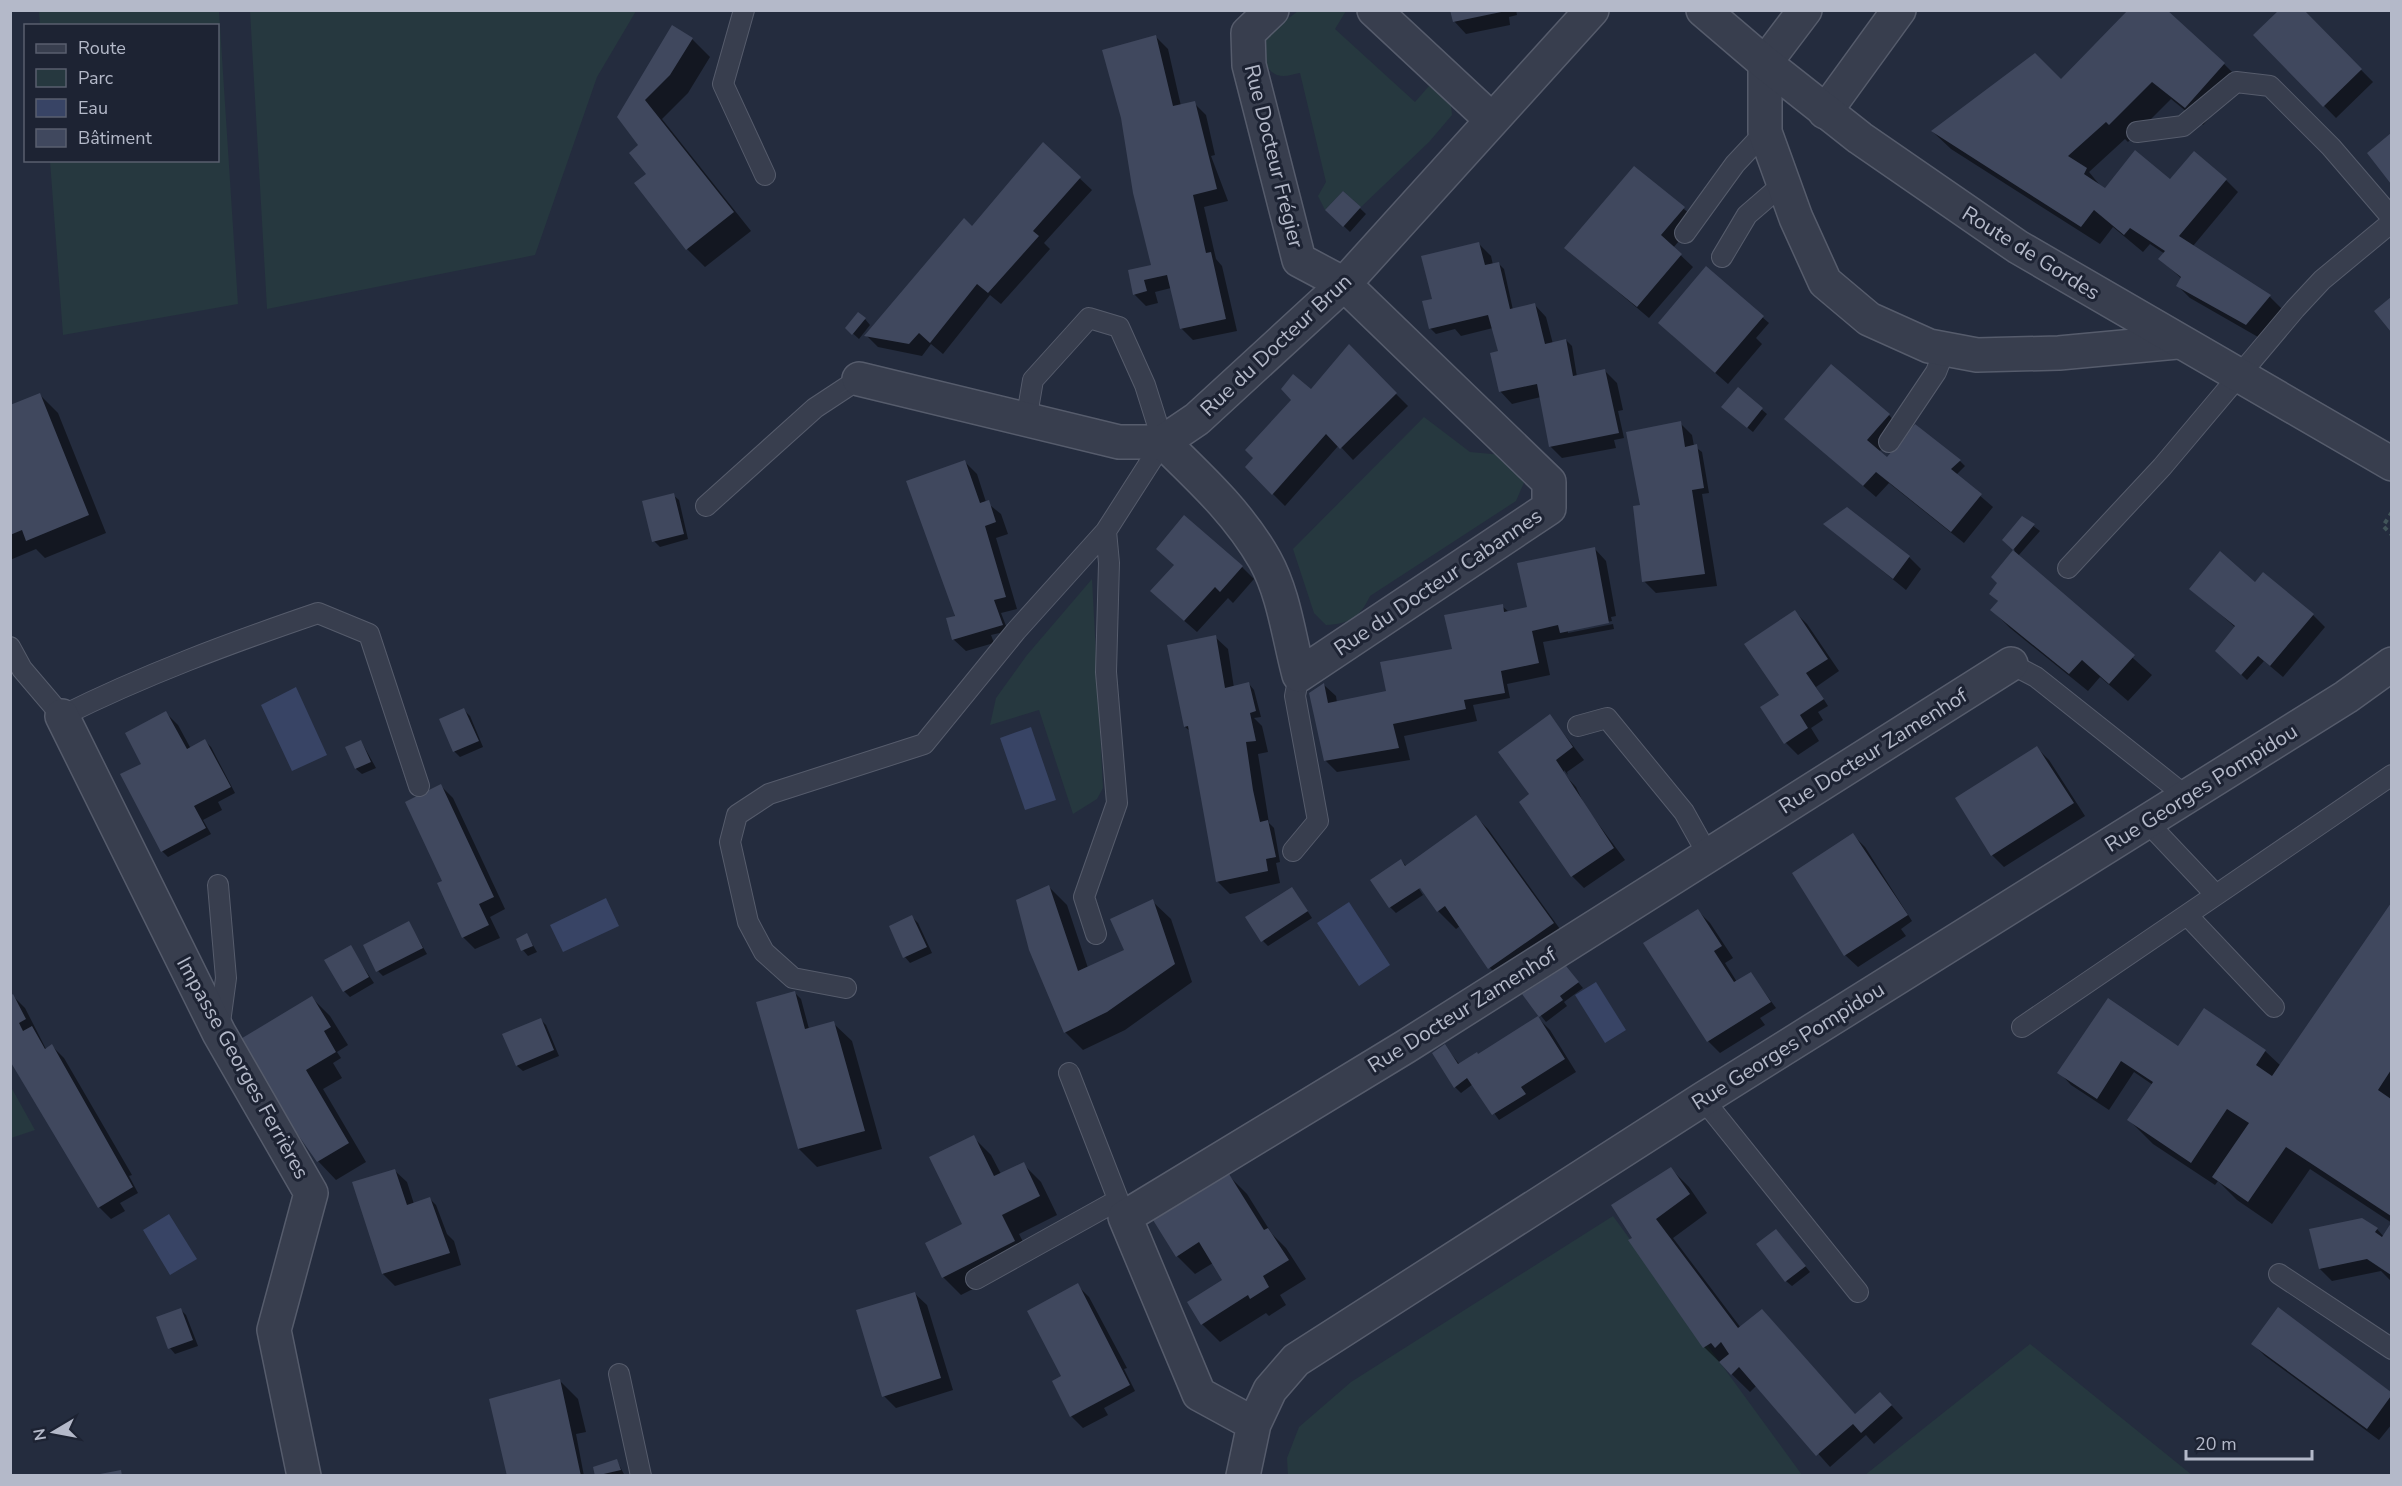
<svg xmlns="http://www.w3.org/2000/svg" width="2402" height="1486" font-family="'Nunito Sans',sans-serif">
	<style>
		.green { fill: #26383f }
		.water { fill: #384465 }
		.shadow { fill: #0007; fill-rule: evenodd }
		.building { fill: #40485e }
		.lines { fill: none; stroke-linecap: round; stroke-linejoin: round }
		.service-casing { stroke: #565c6c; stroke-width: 22 }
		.minor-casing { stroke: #565c6c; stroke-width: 36 }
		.tertiary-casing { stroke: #565c6c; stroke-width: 36 }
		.path { stroke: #415459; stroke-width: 4; stroke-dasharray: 4.5 4.5; stroke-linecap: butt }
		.service { stroke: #383e4e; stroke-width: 20 }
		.minor { stroke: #383e4e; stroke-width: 33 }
		.tertiary { stroke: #383e4e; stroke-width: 33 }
		.labels { text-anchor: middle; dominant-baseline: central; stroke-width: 6; stroke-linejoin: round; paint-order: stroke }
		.street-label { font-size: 21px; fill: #b4b9c9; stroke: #1d2333 }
	</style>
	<rect width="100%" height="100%" fill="#242c3e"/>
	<path class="green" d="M39,11h180l19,293 -175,31 -13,-174 168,-1v-134l-178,-1z
		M250,11v-1l386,1 -39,66 -62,178 -268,54z
		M1298,11h48l-11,18 80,73 14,-16 13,-1 8,11 2,19 -23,27 -68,65 -18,-16 -18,19 -7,-14 8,-14 -26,-109c-7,1 -15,5 -23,2 -13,-5 -19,-25 -11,-36 7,-11 22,-20 32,-28z
		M1424,417l46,35 43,4 13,22 -10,23 -146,95c-10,21 -20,28 -44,29l-12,-12 -21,-64z
		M1092,579l11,209 -6,11 -24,15 -34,-104 -49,15 6,-27 31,-43z
		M11,1087l24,43 -24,8h-1z
		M1613,1216l189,259 -514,1 -1,-18 12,-31 52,-45z
		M2030,1344l162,131h-327z"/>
	<path class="water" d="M296,687l31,68 -35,16 -31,-66z
		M1031,727l25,73 -31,10 -25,-72z
		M606,898l13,28 -56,26 -13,-27z
		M1349,902l41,63 -31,21 -42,-63z
		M1596,982l30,48 -21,13 -30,-48z
		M169,1214l28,45 -27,16 -27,-45z"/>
	<path class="shadow" d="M1452,10h64l1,5 -8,2 1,8 -44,9 -12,-13z
		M2302,10l71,72 -37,36 -81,-83z
		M1156,37l12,12 13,57 13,-3 12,12 9,40 -4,1 17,45 -24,6 12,52 6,7 15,65 -44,9 -12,-12 -10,-40 -16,4 3,11 -12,3 -12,-12 19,-28z
		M692,39l18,18 -22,36 -26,26 89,112 -46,36 -18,-18 -46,-103 -23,-29z
		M2224,64l18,18 -39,43 -32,-26 -43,43 -3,-3 -36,33 14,17 68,-7 55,-2 12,12 -45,54 77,51 12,12 -24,28 -68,-39 -12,-12 4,-7 -22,-20 5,-5 -15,-10 -7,8 -30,-25 -13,17 -149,-95 -18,-17 128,-51z
		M2392,135v45l-23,-27z
		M1043,144l49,46 -48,53 6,6 -49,55 -11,-9 -47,59 -12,-10 -9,12 -44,-9 -12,-12 106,-107z
		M1634,168l56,46 -5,20 -12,14 20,19 -44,51 -83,-70z
		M1344,193l22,21 -16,18 -23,-22z
		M1479,244l12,12 2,9 6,-1 5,5 9,41 21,-6 12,13 7,27 13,-4 6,6 5,31 28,-6 12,12 6,27 -5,1 6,27 -10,2 2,8 -54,10 -12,-12 -9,-49 -29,7 -12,-13v-39l-7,-24 -32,8 -6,-7 -19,5 -6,-6 4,-28z
		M1706,269l63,54 -13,15 6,6 -34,40 -56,-49z
		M865,319l5,6 -11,14 -12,-11z
		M1349,347l59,59 -55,54 -14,-15 -54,61 -14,-14 40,-101z
		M40,395l18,18 48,120 -61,25 -9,-9 -26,11v-153z
		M1761,409l6,5 -14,18 -24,-19z
		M1889,415l5,6 -14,15 6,7 -7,9 8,7 73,2 5,5 -9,9 37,32 -29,36 -75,-60 -13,14 -90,-78z
		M1680,423l12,12 2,11 8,6 7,41 -7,1 15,92 -61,7 -12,-12 -3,-75z
		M965,462l12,12 9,28 15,12 7,20 -12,4 21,71 -16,4 7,18 -17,4 3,8 -28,8 -13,-12z
		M673,495l6,5 9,39 -28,8 -6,-6z
		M2023,518l17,13 -22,25 134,119 -24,26 -28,-24 -12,14 -78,-63 -18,-18 7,-8 -8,-8 8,-10 -6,-7 22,-27 -6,-4z
		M1825,524l84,33 12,12 -15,21z
		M1594,548l12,13 10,55 -5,1 1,4 -44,9v3l45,-9 1,5 -71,13 7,33 -43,9 3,14 -37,7 4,16 -73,15 6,24 -73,12 -12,-12 -1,-75 12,11 1,7 51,-11 66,-42 48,-44 7,6 19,-4z
		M1175,565l67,2 12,12 -21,24 -5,-5 -31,34 -33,-29z
		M2191,588l122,27 12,12 -42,50 -19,-16 -17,19 -30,-29 19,-23z
		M1795,612l12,12 32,47 -23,16 12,19 -10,6 5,8 -12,8 8,13 -21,14 -12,-12 -24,-35 19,-13z
		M1215,637l13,12 6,39 15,-4 5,6 7,27 -7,1 8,8 6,26 -10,2 11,69 5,5 6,34 -4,1 4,20 -50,11 -12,-12 -27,-150 -6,-5z
		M464,710l6,6 13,31 -23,10 -6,-6z
		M166,713l12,12 13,24 14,-8 6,6 24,46 -17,9 4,8 -19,10 8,14 -43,23 -6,-6 -19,-87z
		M1550,716l34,44 -17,12 1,3 -4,-5v4l12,13 9,19 40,54 -41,28 -12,-12 -41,-82z
		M361,741l15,27 -14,6 -6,-5 -9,-22z
		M2037,748l12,12 36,56 -81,51 -12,-12z
		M441,786l12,12 52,111 -15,8 10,21 -25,11 -12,-12 -19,-56z
		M1476,817l12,12 77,107 -11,7 -6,-7 -16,11 9,15 -33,24 -18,-18 -30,-42 -4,3 -18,-18 -12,-18 -30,20 -6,-6 11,-47 6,7zM1408,872l17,22 -2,1z
		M1853,835l12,12 47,74 -11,8 5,7 -48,31 -13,-12z
		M1049,887l18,18 21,63 38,-17 26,-50 19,18 21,63 -67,48 -42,20 -18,-18z
		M1297,895l15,23 -44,28 -5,-5z
		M2392,906v317l-82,-54 -38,55 -35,-24 -19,-19 -3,4 -62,-41 -24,-24 24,-35 -19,-13 -25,38 -38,-25 -12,-13 119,-24 26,-38 61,41 16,15z
		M1698,911l12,12 23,35 -8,5 12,19 14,-8 25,34 -16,10 5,7 -45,28 -12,-12z
		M912,917l6,6 14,30 -22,10 -5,-6z
		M409,923l18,31 -44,22 -5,-5z
		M527,935l10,17 -9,4 -5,-6z
		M350,947l24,36 -24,14 -6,-6z
		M1566,968l17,20 -19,14 3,4 -21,16 -22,-27z
		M795,993l6,6 8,30 24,-6 19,18 30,108 -65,18 -18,-18z
		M13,996l12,12 21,41 6,-3 12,12 68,117 -3,1 9,17 -18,10 5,8 -14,8 -12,-12 -64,-111z
		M312,998l18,18 18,29 -11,7 4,6 -8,5 9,15 -19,11 43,73 -30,18 -18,-19 -82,-117z
		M1538,1018l12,12 26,42 -77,48 -26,-36 -12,9 -6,-6 -21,-34 11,-7 15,19 19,-9z
		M541,1020l5,5 13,31 -36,15 -6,-5z
		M973,1137l18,18 10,19 22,-10 18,18 16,33 -38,19 13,25 -71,36 -18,-18 21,-52z
		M1671,1169l18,18 18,26 -34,25 68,90 21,-17 94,105 24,-22 12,12 11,12 -29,26 -8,-9 -36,32 -73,-82 -7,7 -46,-45 -74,-107 4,-2z
		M394,1170l13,12 7,22 16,-5 6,6 11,29 7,7 7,24 -66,21 -12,-12z
		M1229,1176l18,18 25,40 14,14 20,31 -26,16 6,10 -17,11 -3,-3 -46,29 -18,-18 22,-43 -11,-18 -18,11 -18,-18z
		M2392,1225v57l-11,-11 -49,10 -12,-12 57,-40 7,8z
		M1782,1237l28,35 -18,14 -6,-5z
		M1077,1285l12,12 38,71 -3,1 11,22 -31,17 4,7 -25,13 -12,-12 -8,-39z
		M914,1293l13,12 26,85 -57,18 -12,-12z
		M2279,1309l113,84v31l-13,16 -114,-84 -12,-12z
		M181,1310l5,5 12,31 -23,8 -5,-6z
		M560,1381l18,18 8,33 -10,2 8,42h-76z
		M617,1461l8,15h-29z"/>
	<path class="building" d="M1450,10h56v1l-53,11z
		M2128,10h39l58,53 -40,45 -33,-26 -43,43 -3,-3 -38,34 19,12 -3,6 21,14 30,-38 35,29 24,-28 33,28 -48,57 92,59 -25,30 -70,-39 5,-9 -23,-18 7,-8 -35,-23 -6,7 -30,-25 -13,17 -150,-96 104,-78 26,26z
		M2279,10h25l58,59 -39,38 -70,-72z
		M672,25l21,13 -23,37 -25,25 89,112 -48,38 -52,-67 12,-9 -17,-21 9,-8 -21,-28z
		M1156,35l17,71 22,-5 22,88 -24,6 13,58 5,-1 15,67 -46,10 -13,-54 -23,5 3,11 -14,4 -5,-25 23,-5 -18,-72 -12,-75 -19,-68z
		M2391,133v51l-24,-31z
		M1043,142l38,35 -48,54 6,5 -51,57 -11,-9 -47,59 -11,-10 -10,11 -45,-8 100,-118 8,8z
		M1634,166l51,41 -24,28 21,19 -45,53 -73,-59z
		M1343,191l18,16 -18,20 -18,-17z
		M1479,242l6,23 14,-3 11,47 25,-6 10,41 21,-5 7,37 32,-7 14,64 -70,14 -12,-63 -38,8 -9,-39 8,-2 -10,-36 -59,14 -7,-28 10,-2 -11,-43z
		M1706,266l58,50 -49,57 -57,-50z
		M2391,297v35l-17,-21z
		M858,312l8,6 -14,17 -7,-7z
		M1349,344l48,49 -57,56 -14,-15 -54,61 -27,-28 8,-9 -8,-8 46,-50 -10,-11 12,-15 18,15z
		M1831,364l59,50 -23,26 20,17 28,-33 46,36 -10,9 31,25 -31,38 -75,-60 -13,14 -79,-67z
		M1738,387l25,21 -16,20 -26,-21z
		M40,393l49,122 -63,26 -4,-11 -12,5v-130z
		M1681,421l4,26 12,-3 7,44 -12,2 13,84 -63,8 -9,-76 7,-1 -14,-73z
		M965,460l15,43 9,-3 7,22 -11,4 21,71 -12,3 9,25 -51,15 -6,-22 9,-2 -49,-135z
		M674,493l10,41 -32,8 -10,-41z
		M1847,507l63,49 -17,23 -70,-55z
		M1184,515l59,51 -23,26 -5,-5 -31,34 -34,-30 24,-26 -18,-16z
		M2022,516l13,8 -22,26 -11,-10z
		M1595,547l14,76 -49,10 -2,-8 -26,6 7,32 -38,8 4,22 -41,7 2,9 -73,15 6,24 -75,13 -15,-68 15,-10 4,20 58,-12 -6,-29 72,-13 -8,-34 59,-11 1,8 23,-5 -10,-44z
		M2013,550l122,105 -26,29 -27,-24 -13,14 -79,-64 8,-9 -9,-7 8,-11 -6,-6z
		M2220,551l35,31 8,-10 51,42 -44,52 -12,-10 -17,19 -26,-24 20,-25 -46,-37z
		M1795,610l33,49 -22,14 18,26 -24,16 8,13 -24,16 -24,-37 19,-12 -35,-51z
		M1216,635l9,53 24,-6 7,29 -6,2 6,28 -10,1 7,48 7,32 8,-2 8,37 -10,2 2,12 -52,11 -28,-156 -4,1 -17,-82z
		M464,708l15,33 -26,11 -14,-33z
		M166,711l21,38 18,-10 26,48 -37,19 12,22 -45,24 -41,-78 21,-10 -16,-31z
		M1550,714l23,33 -17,13 58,88 -43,29 -52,-75 10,-8 -31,-42z
		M361,740l10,22 -16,7 -10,-22z
		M2037,746l37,57 -83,53 -36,-58z
		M441,784l53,113 -15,7 10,21 -27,13 -25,-55 5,-2 -37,-79z
		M1476,815l78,108 -66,46 -43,-63 -8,6 -17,-24 -31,20 -19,-28 31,-21 4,7z
		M1853,833l55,82 -64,41 -52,-83z
		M1049,885l29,86 46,-21 -14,-31 43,-20 22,65 -68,48 -43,21 -35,-83 -13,-50z
		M1292,887l16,24 -47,31 -16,-25z
		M2391,903v167l-13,20 13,9v117l-105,-69 -38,55 -36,-25 37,-54 -22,-14 -36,54 -64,-43 26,-38 -32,-21 -24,38 -40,-26 51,-75 70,48 26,-38 62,42 -10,15 16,11z
		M1698,909l24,37 -8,5 20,31 17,-10 20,30 -64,40 -64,-99z
		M912,915l15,32 -24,11 -14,-32z
		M409,921l14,27 -47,24 -13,-27z
		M527,933l6,13 -12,5 -5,-12z
		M351,945l18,32 -26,15 -19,-32z
		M1566,966l13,16 -19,14 3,4 -24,17 -17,-23z
		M795,991l10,38 29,-8 31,110 -67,18 -42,-147z
		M13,994l13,25 -7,4 4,8 9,-5 13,23 7,-5 81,143 -35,21 -88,-147v-65z
		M312,996l19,31 -7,4 12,21 -30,18 43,73 -32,19 -83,-119z
		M1538,1016l27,43 -44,28 5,7 -34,21 -25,-37 -13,10 -22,-35 13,-9 13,20 19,-12 1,2z
		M541,1018l13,32 -38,16 -14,-32z
		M974,1135l20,41 30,-14 16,34 -38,19 13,26 -73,37 -17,-35 37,-19 -33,-67z
		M1671,1167l19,27 -34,25 82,109 24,-19 93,105 25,-22 12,13 -31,28 -8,-9 -37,32 -77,-89 -8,8 -12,-13 10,-8 -8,-12 -6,6 -4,-5 -8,5 -75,-108 4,-2 -21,-33z
		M395,1169l12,36 23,-8 20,56 -68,21 -30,-92z
		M1229,1174l35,56 4,-2 21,32 -26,16 6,11 -19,12 -2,-4 -47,30 -14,-23 35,-22 -23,-38 -23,15 -23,-37z
		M2362,1218l16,10 -3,4 7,5 9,-14v52l-24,-16 -48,10 -10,-40z
		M1776,1229l30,37 -21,16 -29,-38z
		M1078,1283l52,102 -60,32 -18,-36 9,-5 -34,-65z
		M915,1292l26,86 -59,19 -26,-87z
		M2278,1307l113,85v4l-24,33 -116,-85z
		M181,1308l12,32 -25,9 -12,-32z
		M560,1379l21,97h-74l-18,-77z
		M617,1459l4,11 -26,6 -2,-9z
		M121,1470l1,6h-22v-2z"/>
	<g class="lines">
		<defs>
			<path id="service" d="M744,10l-21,74 42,91
				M2137,132l46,-6 53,-44 34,4 61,61 61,71
				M1685,233l50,-69 30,-32
				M1722,257l25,-42 37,-32
				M1889,442l47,-70 9,-23
				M706,506l109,-98 44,-29
				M2068,568l94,-101 133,-158 27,-29 70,-58
				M10,647l12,22 40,47c82,-41 168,-73 256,-103l51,21 50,152
				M2011,664l25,13 151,120
				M1578,726l29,-8 77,94 24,43
				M2147,822l69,73 176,-120
				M1293,851l25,-30 -23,-125 4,-21
				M218,885l8,93 -7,52
				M2187,915l87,92
				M1096,934l-12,-37 33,-94 -11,-131 3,-109 -3,-32
				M846,988l-53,-10 -29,-26 -16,-30 -18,-80 7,-27 32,-21 155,-50 92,-113 90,-100 57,-89 -18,-57 -26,-58 -30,-9 -56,62 -7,41
				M2022,1027l194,-132
				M1069,1073l54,139
				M1703,1099l155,193
				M2279,1274l113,75
				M976,1279l142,-79
				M619,1374l22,102"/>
			<path id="minor" d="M1374,10l118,110
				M1805,10l-40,53v69l31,86 29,64 44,37 60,27 48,9 82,-2 118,-11
				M1825,112l74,-102
				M859,379l260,63h44l34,-23 147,-135 248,-274
				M1163,442c38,37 76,72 102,118 19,34 24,78 34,115l250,-167v-26l-205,-198 -45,-24 -50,-195 -1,-32 24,-23
				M62,716l157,317 92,160 -37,137 30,146
				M1254,1424l-55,-30 -74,-177 280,-170 606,-383
				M1243,1476l11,-52 16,-34 26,-30 407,-261 643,-402 46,-33"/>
			<path id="tertiary" d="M1703,10l62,53 95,75 158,109 374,217"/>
		</defs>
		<use href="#service" class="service-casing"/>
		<use href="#minor" class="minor-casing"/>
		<use href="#tertiary" class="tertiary-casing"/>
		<path class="path" d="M2392,512l-9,14 9,9"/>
		<use href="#service" class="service"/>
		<use href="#minor" class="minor"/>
		<use href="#tertiary" class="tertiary"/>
	</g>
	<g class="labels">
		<g class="street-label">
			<text transform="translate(1274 156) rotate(76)">Rue Docteur Frégier</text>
			<text transform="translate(2031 253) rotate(32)">Route de Gordes</text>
			<text transform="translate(1276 345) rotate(-43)">Rue du Docteur Brun</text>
			<text transform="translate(1438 582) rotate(-34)">Rue du Docteur Cabannes</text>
			<text transform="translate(1873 751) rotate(-32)">Rue Docteur Zamenhof</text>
			<text transform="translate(2201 788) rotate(-32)">Rue Georges Pompidou</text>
			<text transform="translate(1462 1010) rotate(-32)">Rue Docteur Zamenhof</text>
			<text transform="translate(1788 1046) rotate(-32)">Rue Georges Pompidou</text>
			<text transform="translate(243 1068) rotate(61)">Impasse Georges Ferrières</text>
		</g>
	</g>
	<rect width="2402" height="1486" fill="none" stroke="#b4b9c9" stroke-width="24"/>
	<rect x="24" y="24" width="195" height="138" fill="#1d2333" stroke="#595f6f" stroke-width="1.5"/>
	<rect x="36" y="44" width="30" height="9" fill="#383e4e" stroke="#595f6f" stroke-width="1.5"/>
	<text x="78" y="54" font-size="18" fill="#b4b9c9">Route</text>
	<rect x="36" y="69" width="30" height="18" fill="#26383f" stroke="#595f6f" stroke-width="1.5"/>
	<text x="78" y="84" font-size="18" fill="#b4b9c9">Parc</text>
	<rect x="36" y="99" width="30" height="18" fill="#384465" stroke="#595f6f" stroke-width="1.5"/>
	<text x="78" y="114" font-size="18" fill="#b4b9c9">Eau</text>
	<rect x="36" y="129" width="30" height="18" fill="#40485e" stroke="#595f6f" stroke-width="1.5"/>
	<text x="78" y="144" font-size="18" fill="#b4b9c9">Bâtiment</text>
	<g transform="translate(54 1432) rotate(260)" stroke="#1d2333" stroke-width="4.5" paint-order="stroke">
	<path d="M0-4.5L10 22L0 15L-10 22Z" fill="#b4b9c9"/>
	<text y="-9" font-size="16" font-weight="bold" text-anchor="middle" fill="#b4b9c9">N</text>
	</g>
	<path d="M2186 1450v9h126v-9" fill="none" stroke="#b4b9c9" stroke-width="3"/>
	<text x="2195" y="1450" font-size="18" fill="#b4b9c9" stroke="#1d2333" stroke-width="4.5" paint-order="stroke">20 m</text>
</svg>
